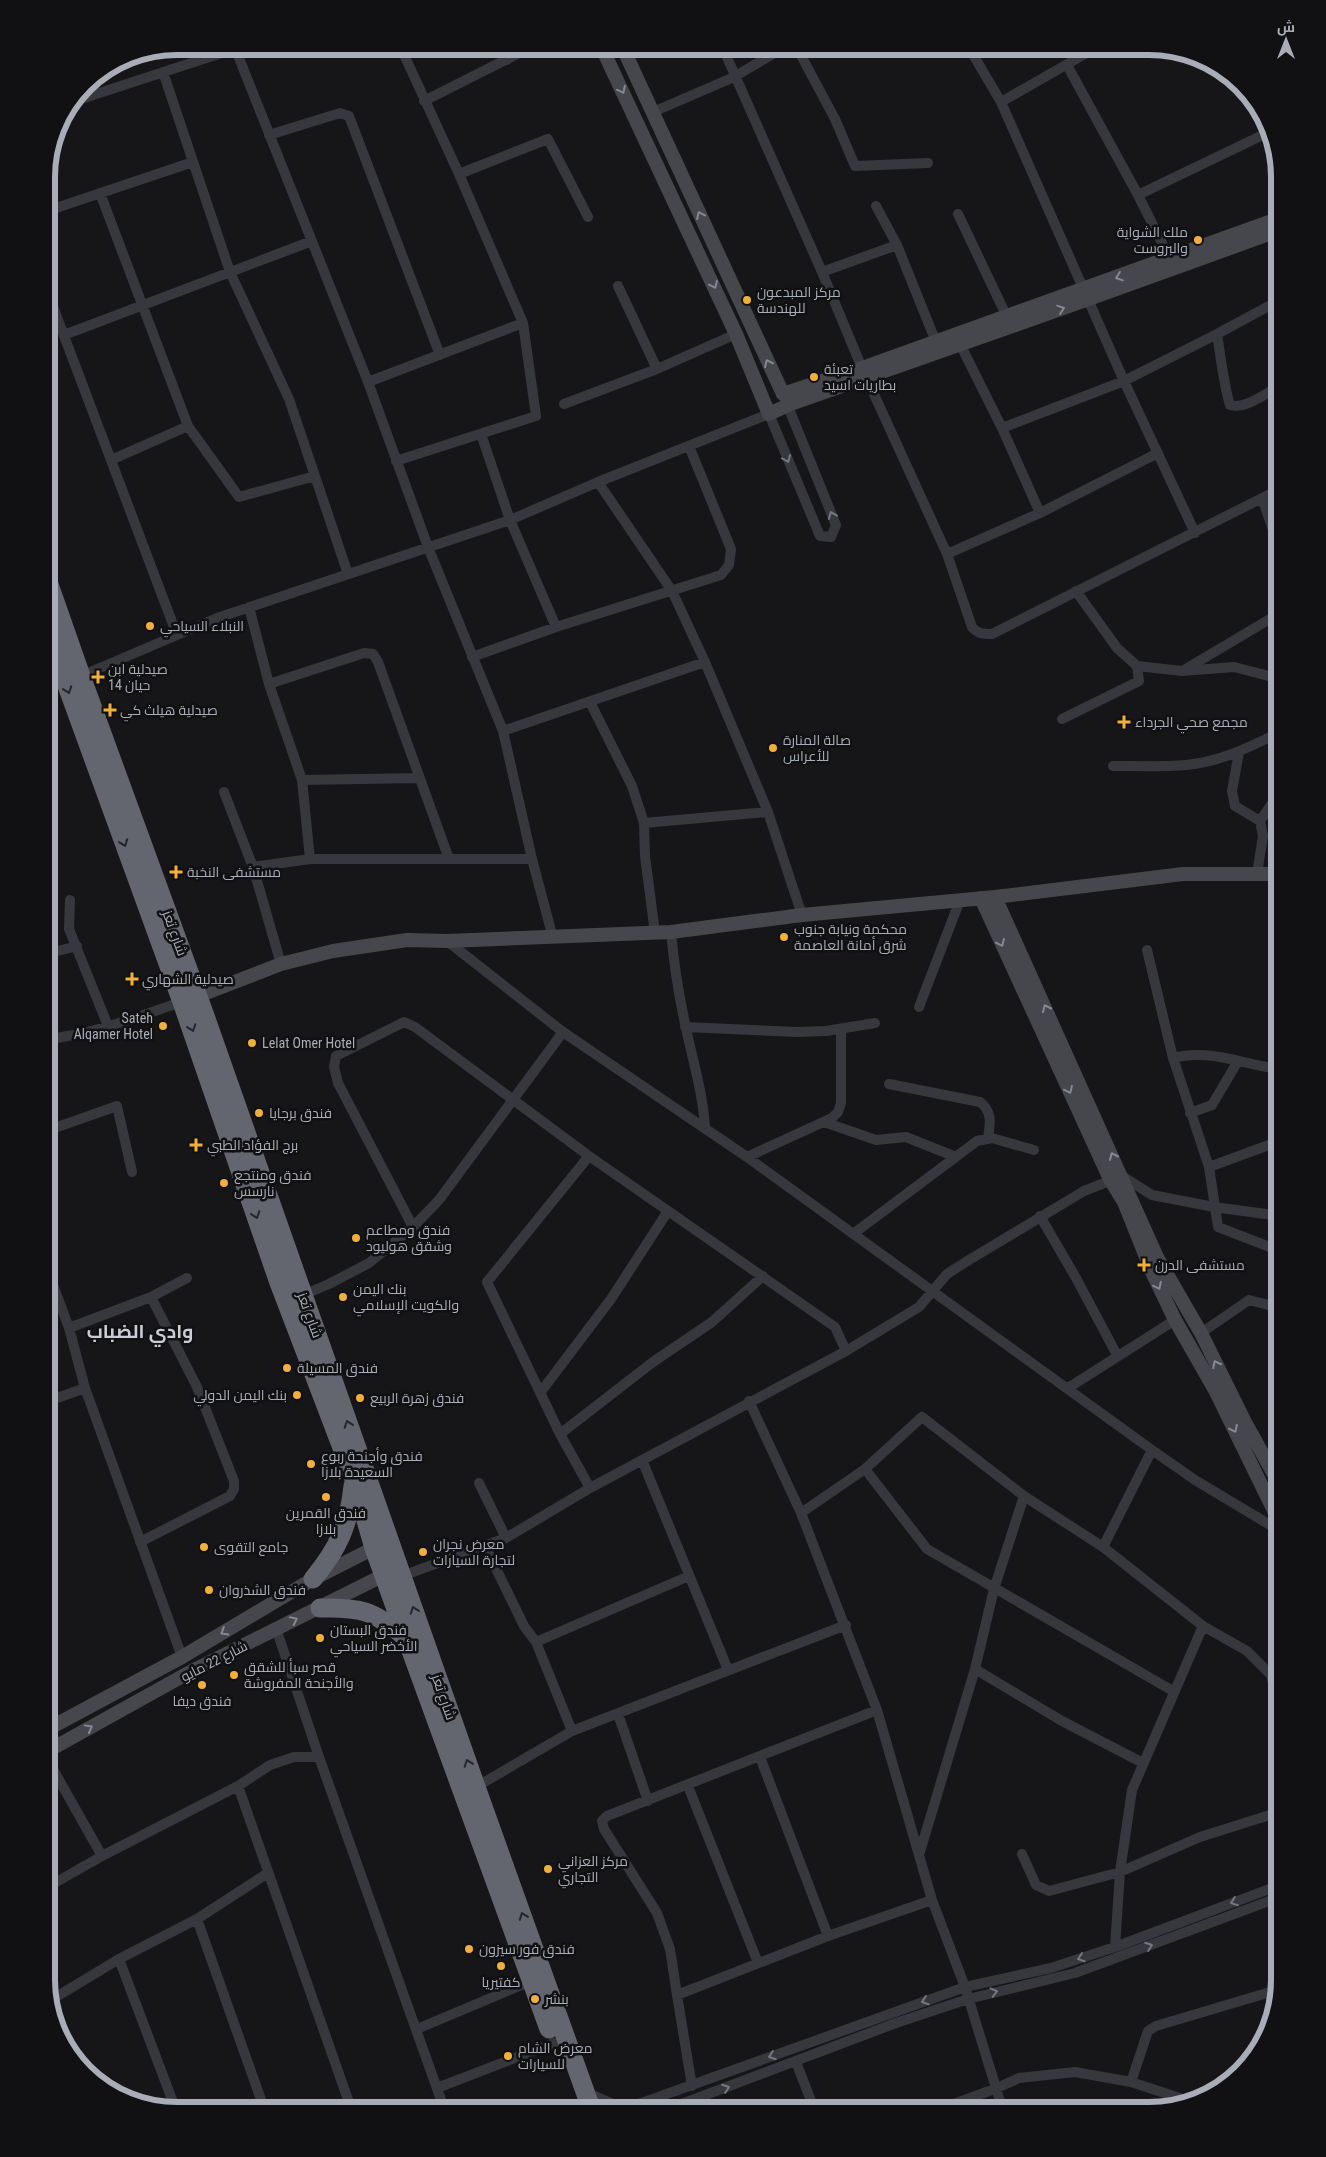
<svg xmlns="http://www.w3.org/2000/svg" width="1326" height="2157" font-family="'Roboto Condensed',Cairo,sans-serif">
	<style>
		.lines { fill: none; stroke-linecap: round; stroke-linejoin: round }
		.street { stroke: #37383d; stroke-width: 10 }
		.secondary { stroke: #45474d; stroke-width: 14 }
		.highway { stroke: #63666e; stroke-width: 19 }
		.oneway { stroke: #858993 }
		.oneway2 { stroke: #757881 }
		.oneway3 { stroke: #26262a }
		.poi-dot { fill: #f2b134; stroke: #111113; stroke-width: 2 }
		.labels { text-anchor: middle; dominant-baseline: central; stroke-width: 5; stroke-linejoin: round; paint-order: stroke }
		.poi-label { font-size: 14px; fill: #a8adb8; stroke: #111113; text-anchor: start }
		.street-label { font-size: 14px; fill: #a8adb8; stroke: #111113 }
		.district-label { font-size: 19px; font-weight: bold; fill: #c9ccd4; stroke: #111113 }
		.rim { fill: none; stroke: #a8adb8; stroke-width: 6 }
	</style>
	<rect width="100%" height="100%" fill="#161618"/>
	<g class="lines">
		<path class="street" d="M501,46l6,14
			M722,46l100,226 40,96 85,186 25,73c6,7 11,7 20,7l288,-145
			M796,46l39,73 20,47 73,-3
			M968,46l33,56 123,279 71,152
			M235,48l133,334 60,165 75,184 29,128 21,79
			M1067,65l71,130 32,64
			M1220,68l9,9
			M163,72l67,200 59,127 59,175
			M424,101l109,-55
			M72,102l168,-55
			M1001,102l96,-55
			M653,112l81,-35 52,-31
			M269,135l71,-22 9,3 91,239
			M459,174l89,-35 40,78
			M100,193l88,233 51,71 76,-21
			M1138,195l131,-63
			M876,206l21,39
			M47,211l146,-49
			M958,214l49,103
			M822,272l75,-27 39,97
			M618,286l39,83
			M46,288l131,347
			M64,335l248,-94
			M958,340l44,88
			M368,382l155,-59 -64,-149 -59,-128
			M1280,386c-14,7 -35,24 -50,19 -7,-23 -9,-47 -13,-71l63,-34
			M564,404l93,-35 79,-35
			M481,434l29,86 46,107
			M111,460l77,-34
			M396,461l140,-45 -13,-93
			M598,482l171,-68 51,122 11,1 5,-12 -51,-126
			M1262,498l18,52
			M1040,513l118,-60
			M947,554l93,-41 -38,-85 122,-47 93,-47
			M1076,591l41,57 20,18 45,5 52,-4 46,12
			M249,607l20,77 33,96 8,79
			M472,657l84,-30 165,-52 8,-10 2,-16 -42,-103
			M1184,670l96,-57
			M81,676l136,-58 293,-98 88,-38 74,109 33,71 63,150 34,103
			M269,684l95,-31 9,1 5,8 71,197
			M590,702l42,84 12,37 1,33 10,77
			M1062,719l77,-38 -2,-15
			M503,731l202,-69
			M1239,752l-7,39 3,15 25,15 3,15 -6,38
			M1113,766c24,0 49,1 73,-1 34,-3 64,-18 94,-33
			M302,780l118,-2
			M224,792l29,75
			M1260,821l20,-29
			M644,823l124,-11
			M70,900l-1,29 39,97
			M671,932c3,33 8,65 15,96 7,34 17,65 19,100
			M447,941l116,91 184,125 405,293 43,30 85,51
			M1147,950l26,108 36,109 9,60 62,24
			M46,954l31,-8
			M281,964l-28,-97 57,-8h222
			M919,1007l41,-107
			M685,1027l112,5 29,-1 49,-8
			M46,1039c47,-4 92,-23 136,-37
			M1173,1058c36,-10 71,7 107,11
			M889,1084l91,18c13,10 10,22 8,36
			M1190,1113l22,-8 26,-44
			M824,1122l52,18 30,-3 50,20
			M46,1131l71,-25 15,66
			M589,1156l-102,126 73,152 30,54
			M747,1157l85,-39 6,-6 3,-9v-73
			M1209,1167l71,-26
			M1040,1216l36,62 41,77
			M413,1227l-75,-144 -4,-16 2,-11 68,-34 11,5 174,129 246,171 11,24
			M853,1234l124,-93 15,-3 42,12
			M46,1266l23,62 16,60 97,269
			M303,1295l26,-11 40,-21 44,-36 26,-27 124,-168
			M69,1328l82,-31 36,-19
			M1201,1333l48,-33 31,8
			M1068,1388l107,-68
			M540,1393l71,-94 57,-88
			M749,1401l52,112 76,197 55,190 33,87 38,124
			M46,1402l39,-14
			M560,1434l93,-72 59,-40 51,-46
			M642,1460l86,210
			M865,1469l62,80 246,142
			M479,1483l27,55
			M801,1513l64,-44 57,-52 102,79 79,51 100,79 44,25 24,24 9,36
			M140,1542l90,-46 4,-7v-8l-37,-94 -46,-90
			M485,1546l39,80 12,16 36,89
			M1103,1547l49,-97
			M402,1576l104,-38 84,-50 256,-137 73,-44 28,-33 22,-14 115,-69 38,-15 30,19 62,12 66,9
			M276,1628l43,129 126,354
			M536,1642l153,-66
			M975,1669l87,52 81,42
			M618,1714l30,87
			M48,1751l6,20 48,85
			M760,1757l68,179
			M238,1786l114,325
			M688,1786l70,177
			M476,1787l96,-56 274,-106
			M1022,1854l14,31 13,6 71,-19 80,-35 73,-23 7,-96
			M919,1855l56,-186 19,-80 30,-93
			M46,1888l56,-32 136,-70 32,-21 24,-8h25
			M197,1919l68,192
			M1115,1947l5,-75 12,-82 71,-164
			M119,1959l57,151
			M677,1995l-7,-46 -13,-36 -53,-84 -2,-8 5,-5 270,-106
			M51,2000l68,-41 78,-40 71,-46
			M55,2017l9,26
			M417,2029l114,-48
			M796,2062l19,49
			M1131,2082l17,-51 8,-5 121,-36
			M692,2086l-15,-91 151,-59 104,-36
			M437,2088l117,-45
			M586,2092l27,12 23,1 329,-118 86,-19 64,-21 165,-62
			M663,2111l233,-88 72,-24 107,-26 205,-76
			M935,2111l62,-23 22,-10 56,-6 56,10 58,19"/>
		<path class="secondary" d="M601,46l135,288 33,80 19,-9 301,-106 191,-69
			M622,46l161,348 79,-26 418,-150
			M995,897l162,360 44,76 45,91 34,61
			M981,898l129,281 14,23 28,70 23,48 40,70 65,133
			M198,996l83,-32 52,-13 74,-11 40,1 224,-9 131,-17 193,-18 188,-23h97
			M46,1730l136,-73 131,-78 61,-31
			M46,1752l144,-80 194,-97"/>
		<path class="highway" d="M46,576l35,100 123,337 272,774 116,324
			M46,628l136,374 96,278 76,199 20,69 32,89 143,392
			M313,1579c25,-30 36,-54 40,-93
			M320,1608c40,-1 53,2 85,29"/>
	</g>
	<defs><path id="oneway-chevron" d="M-2-3.5L2.5 0L-2 3.5" fill="none" stroke-width="1.6" stroke-linecap="round" stroke-linejoin="round" transform="scale(1.25)"/></defs>
	<g class="oneway">
		<use href="#oneway-chevron" transform="translate(622 90) rotate(64)"/>
		<use href="#oneway-chevron" transform="translate(700 215) rotate(-115)"/>
		<use href="#oneway-chevron" transform="translate(1119 277) rotate(161)"/>
		<use href="#oneway-chevron" transform="translate(714 285) rotate(65)"/>
		<use href="#oneway-chevron" transform="translate(1061 309) rotate(-19)"/>
		<use href="#oneway-chevron" transform="translate(768 363) rotate(-115)"/>
		<use href="#oneway-chevron" transform="translate(1001 943) rotate(65)"/>
		<use href="#oneway-chevron" transform="translate(1046 1008) rotate(-114)"/>
		<use href="#oneway-chevron" transform="translate(1069 1090) rotate(65)"/>
		<use href="#oneway-chevron" transform="translate(1113 1156) rotate(-114)"/>
		<use href="#oneway-chevron" transform="translate(1158 1286) rotate(64)"/>
		<use href="#oneway-chevron" transform="translate(1216 1364) rotate(-117)"/>
		<use href="#oneway-chevron" transform="translate(1234 1429) rotate(64)"/>
		<use href="#oneway-chevron" transform="translate(294 1620) rotate(-26)"/>
		<use href="#oneway-chevron" transform="translate(224 1632) rotate(149)"/>
		<use href="#oneway-chevron" transform="translate(89 1728) rotate(-29)"/>
	</g>
	<g class="oneway2">
		<use href="#oneway-chevron" transform="translate(787 459) rotate(67)"/>
		<use href="#oneway-chevron" transform="translate(832 515) rotate(-112)"/>
		<use href="#oneway-chevron" transform="translate(1234 1902) rotate(159)"/>
		<use href="#oneway-chevron" transform="translate(1149 1946) rotate(-20)"/>
		<use href="#oneway-chevron" transform="translate(1081 1958) rotate(162)"/>
		<use href="#oneway-chevron" transform="translate(994 1992) rotate(-14)"/>
		<use href="#oneway-chevron" transform="translate(925 2001) rotate(161)"/>
		<use href="#oneway-chevron" transform="translate(772 2056) rotate(160)"/>
		<use href="#oneway-chevron" transform="translate(726 2088) rotate(-20)"/>
	</g>
	<g class="oneway3">
		<use href="#oneway-chevron" transform="translate(68 690) rotate(70)"/>
		<use href="#oneway-chevron" transform="translate(124 843) rotate(70)"/>
		<use href="#oneway-chevron" transform="translate(192 1028) rotate(71)"/>
		<use href="#oneway-chevron" transform="translate(256 1215) rotate(71)"/>
		<use href="#oneway-chevron" transform="translate(348 1424) rotate(-109)"/>
		<use href="#oneway-chevron" transform="translate(414 1610) rotate(-109)"/>
		<use href="#oneway-chevron" transform="translate(468 1763) rotate(-109)"/>
		<use href="#oneway-chevron" transform="translate(523 1916) rotate(-110)"/>
	</g>
	<g class="poi-dot">
		<circle cx="1198" cy="240" r="5"/>
		<circle cx="747" cy="300" r="5"/>
		<circle cx="814" cy="377" r="5"/>
		<circle cx="150" cy="626" r="5"/>
		<path d="M95.5 669.5h5v5h5v5h-5v5h-5v-5h-5v-5h5z"/>
		<path d="M107.5 702.5h5v5h5v5h-5v5h-5v-5h-5v-5h5z"/>
		<path d="M1121.5 714.5h5v5h5v5h-5v5h-5v-5h-5v-5h5z"/>
		<circle cx="773" cy="748" r="5"/>
		<path d="M173.5 864.5h5v5h5v5h-5v5h-5v-5h-5v-5h5z"/>
		<circle cx="784" cy="937" r="5"/>
		<path d="M129.5 971.5h5v5h5v5h-5v5h-5v-5h-5v-5h5z"/>
		<circle cx="163" cy="1026" r="5"/>
		<circle cx="252" cy="1043" r="5"/>
		<circle cx="259" cy="1113" r="5"/>
		<path d="M193.5 1137.5h5v5h5v5h-5v5h-5v-5h-5v-5h5z"/>
		<circle cx="224" cy="1183" r="5"/>
		<circle cx="356" cy="1238" r="5"/>
		<path d="M1141.5 1257.5h5v5h5v5h-5v5h-5v-5h-5v-5h5z"/>
		<circle cx="343" cy="1297" r="5"/>
		<circle cx="287" cy="1368" r="5"/>
		<circle cx="297" cy="1395" r="5"/>
		<circle cx="360" cy="1398" r="5"/>
		<circle cx="311" cy="1464" r="5"/>
		<circle cx="326" cy="1497" r="5"/>
		<circle cx="204" cy="1547" r="5"/>
		<circle cx="423" cy="1552" r="5"/>
		<circle cx="209" cy="1590" r="5"/>
		<circle cx="320" cy="1638" r="5"/>
		<circle cx="234" cy="1675" r="5"/>
		<circle cx="202" cy="1685" r="5"/>
		<circle cx="548" cy="1869" r="5"/>
		<circle cx="469" cy="1949" r="5"/>
		<circle cx="501" cy="1966" r="5"/>
		<circle cx="535" cy="1999" r="5"/>
		<circle cx="508" cy="2056" r="5"/>
	</g>
	<g class="labels">
		<g class="poi-label">
			<text x="1188" y="232" text-anchor="end">ملك الشواية<tspan x="1188" dy="16">والبروست</tspan></text>
			<text x="757" y="292">مركز المبدعون<tspan x="757" dy="16">للهندسة</tspan></text>
			<text x="824" y="369">تعبئة<tspan x="824" dy="16">بطاريات اسيد</tspan></text>
			<text x="160" y="626">النبلاء السياحي</text>
			<text x="108" y="669">صيدلية ابن<tspan x="108" dy="16">حيان 14</tspan></text>
			<text x="120" y="710">صيدلية هيلث كي</text>
			<text x="1135" y="722">مجمع صحي الجرداء</text>
			<text x="783" y="740">صالة المنارة<tspan x="783" dy="16">للأعراس</tspan></text>
			<text x="187" y="872">مستشفى النخبة</text>
			<text x="794" y="929">محكمة ونيابة جنوب<tspan x="794" dy="16">شرق أمانة العاصمة</tspan></text>
			<text x="142" y="979">صيدلية الشهاري</text>
			<text x="153" y="1018" text-anchor="end">Sateh<tspan x="153" dy="16">Alqamer Hotel</tspan></text>
			<text x="262" y="1043">Lelat Omer Hotel</text>
			<text x="269" y="1113">فندق برجايا</text>
			<text x="207" y="1145">برج الفؤاد الطبي</text>
			<text x="234" y="1175">فندق ومنتجع<tspan x="234" dy="16">نارسس</tspan></text>
			<text x="366" y="1230">فندق ومطاعم<tspan x="366" dy="16">وشقق هوليود</tspan></text>
			<text x="1155" y="1265">مستشفى الدرن</text>
			<text x="353" y="1289">بنك اليمن<tspan x="353" dy="16">والكويت الإسلامي</tspan></text>
			<text x="297" y="1368">فندق المسيلة</text>
			<text x="287" y="1395" text-anchor="end">بنك اليمن الدولي</text>
			<text x="370" y="1398">فندق زهرة الربيع</text>
			<text x="321" y="1456">فندق وأجنحة ربوع<tspan x="321" dy="16">السعيدة بلازا</tspan></text>
			<text x="326" y="1513" text-anchor="middle">فندق القمرين<tspan x="326" dy="16">بلازا</tspan></text>
			<text x="433" y="1544">معرض نجران<tspan x="433" dy="16">لتجارة السيارات</tspan></text>
			<text x="214" y="1547">جامع التقوى</text>
			<text x="219" y="1590">فندق الشذروان</text>
			<text x="330" y="1630">فندق البستان<tspan x="330" dy="16">الأخضر السياحي</tspan></text>
			<text x="244" y="1667">قصر سبأ للشقق<tspan x="244" dy="16">والأجنحة المفروشة</tspan></text>
			<text x="202" y="1701" text-anchor="middle">فندق ديفا</text>
			<text x="558" y="1861">مركز العزاني<tspan x="558" dy="16">التجاري</tspan></text>
			<text x="479" y="1949">فندق فور سيزون</text>
			<text x="501" y="1982" text-anchor="middle">كفتيريا</text>
			<text x="545" y="1999">بنشر</text>
			<text x="518" y="2048">معرض الشام<tspan x="518" dy="16">للسيارات</tspan></text>
		</g>
		<g class="street-label">
			<text transform="translate(175 933) rotate(70)">شارع تعز</text>
			<text transform="translate(310 1315) rotate(70)">شارع تعز</text>
			<text transform="translate(214 1661) rotate(-27)">شارع 22 مايو</text>
			<text transform="translate(444 1697) rotate(71)">شارع تعز</text>
		</g>
		<g class="district-label">
			<text x="140" y="1331">وادي الضباب</text>
		</g>
	</g>
	<path d="M0 0H1326V2157H0ZM177 55H1149A122 122 0 0 1 1271 177V1980A122 122 0 0 1 1149 2102H177A122 122 0 0 1 55 1980V177A122 122 0 0 1 177 55Z" fill="#111113" fill-rule="evenodd"/>
	<path class="rim" d="M177 55H1149A122 122 0 0 1 1271 177V1980A122 122 0 0 1 1149 2102H177A122 122 0 0 1 55 1980V177A122 122 0 0 1 177 55Z"/>
	<g transform="translate(1286 40)" stroke="#111113" stroke-width="4" paint-order="stroke">
	<path d="M0-4L9 19L0 12L-9 19Z" fill="#a8adb8"/>
	<text y="-8" font-size="14" font-weight="bold" text-anchor="middle" fill="#a8adb8">ش</text>
	</g>
</svg>
